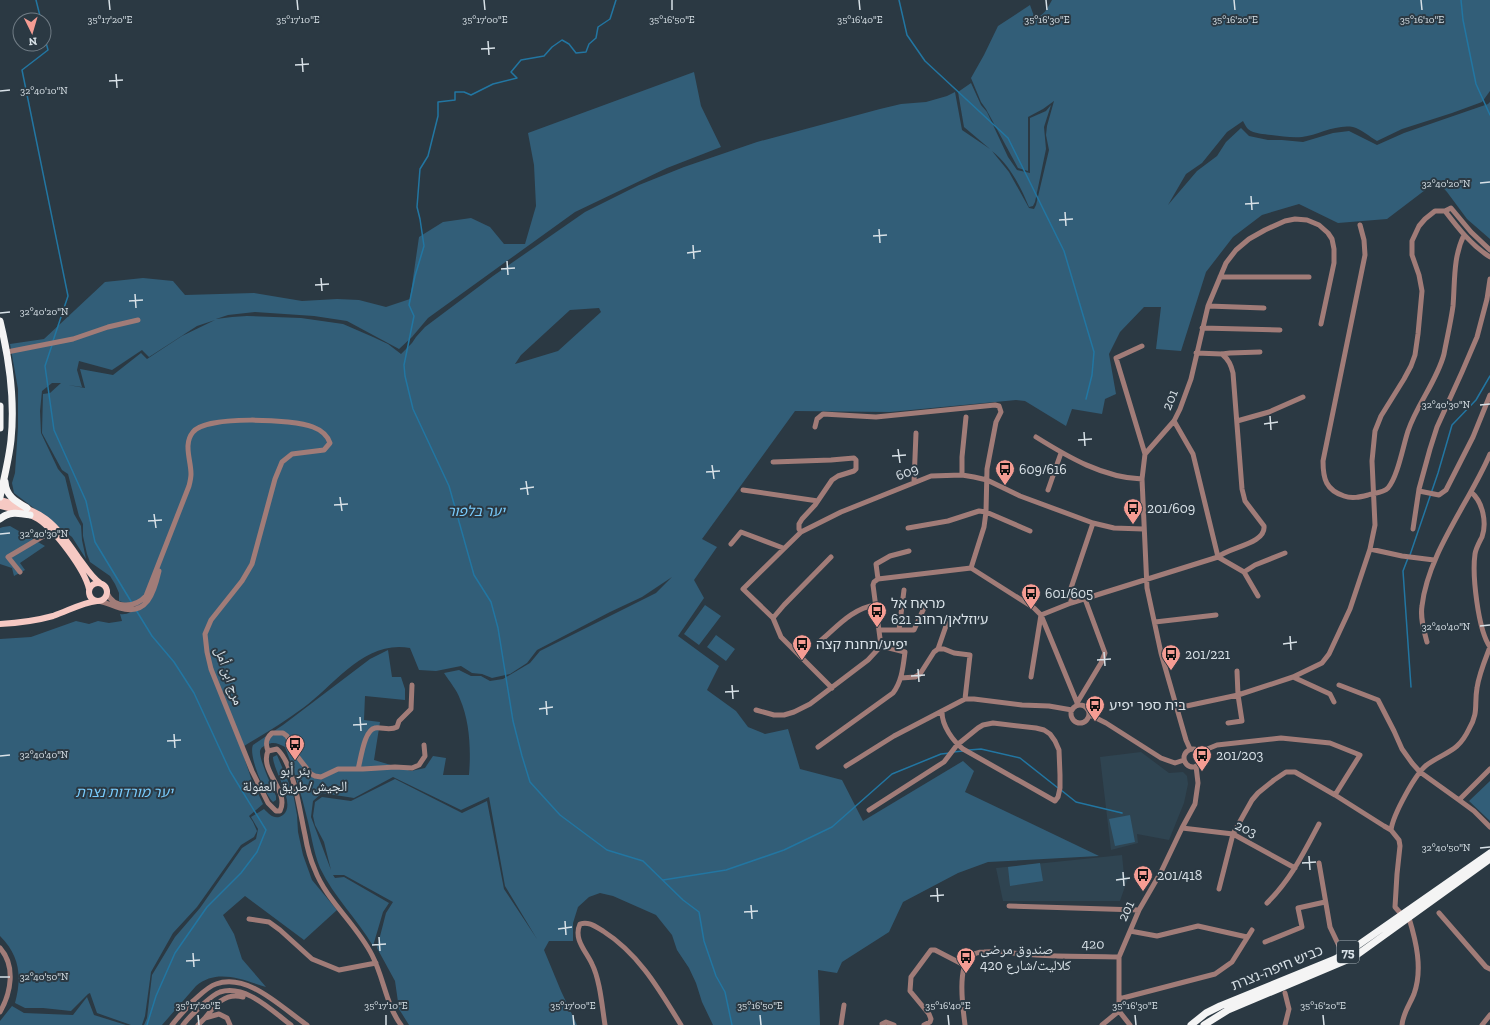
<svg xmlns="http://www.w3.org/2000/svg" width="1490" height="1025" font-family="'Zilla Slab','Noto Naskh Arabic','Noto Sans Hebrew',serif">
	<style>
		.built { fill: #2f4451 }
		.green { fill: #325e78; fill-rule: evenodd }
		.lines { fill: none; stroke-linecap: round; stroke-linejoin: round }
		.stream { stroke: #2276a2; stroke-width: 1.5 }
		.minor { stroke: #a17c78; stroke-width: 5 }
		.major { stroke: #f6c9c3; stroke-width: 6 }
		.highway { stroke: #f4f4f4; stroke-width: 7 }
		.ticks { fill: none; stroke: #d8e1e7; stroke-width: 1.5 }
		.labels { text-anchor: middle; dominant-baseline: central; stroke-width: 4; stroke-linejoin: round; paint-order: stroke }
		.shield { fill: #2b3943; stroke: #a4afb6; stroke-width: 1 }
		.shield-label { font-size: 13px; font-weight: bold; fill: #d8e1e7 }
		.street-label { font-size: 14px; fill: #d8e1e7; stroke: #2b3943 }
		.poi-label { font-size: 14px; fill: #d8e1e7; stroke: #2b3943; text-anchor: start }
		.park-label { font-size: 14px; font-style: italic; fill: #79cbfc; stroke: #2b3943 }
		.ticks-label { font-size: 10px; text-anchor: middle; fill: #d8e1e7; stroke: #2b3943; stroke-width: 4; stroke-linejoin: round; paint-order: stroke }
	</style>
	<rect width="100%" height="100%" fill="#2b3943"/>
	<path class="built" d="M1141,752l28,21 14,-1 4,4 1,8 -4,19 -15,37 -32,-6 1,9 -27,7 -11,-93z
		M1122,855l2,20 4,3 -8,23h-117l-7,-33z"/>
	<path class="green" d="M1052,0h438v91l-8,11 -30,11 -50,16 -25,12c-7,-4 -16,-12 -24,-14 -17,-3 -35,8 -51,10 -11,1 -20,-1 -31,-2 -7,-1 -17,-1 -23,-6 -2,-2 -4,-6 -5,-8l-16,11 -25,31 -16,11 -18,31 29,-34 20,-15 9,-14 15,-14 8,8 19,4h14l21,2 30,-9 16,-2 28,14 27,-12 84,-29 2,-2v137l-23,-20 -20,-27 -10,-11 -50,38 -49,4 -39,-19 -37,11 -29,22 -27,35 -25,79 -25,-2 5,-42h-17l-24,25 -11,22 7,40 -11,5 -3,15 -30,-5 -6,17 -41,-25 -9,-1 -126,12 -95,-1 -93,128 15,8 -23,33 10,18 -26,38 41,30 -12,24 29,21 12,16 17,7 23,-5 12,40 42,11 21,41 100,-60 11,10 -9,21 134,64 -111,6 -30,11 -55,29 -14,30 -47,30 -5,11 -19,-3 2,55h-107l-11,-23 -6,-19 -7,-15 -12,-18 -5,-15 -16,-20 -43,-19 -13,-3 -11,4 -11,10 -5,16v18h-24l-5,9 17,41 16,34h-168l-10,-16 -4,-28 -18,-33 9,-35 7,-11 -49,-27h-11l2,3 9,-1 45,26 -6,9 -10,34c-16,-27 -39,-49 -53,-78 -7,-17 -9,-36 -14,-54 -5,-22 -13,-46 -21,-67 -6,-3 -12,-6 -18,-2 -3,1 -6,2 -7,6 -1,8 12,36 16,45v4l-3,2c-8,-8 -25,-46 -20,-57l30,-20 87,-66 18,-9 4,27h9l4,12v11l-40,-4 -1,24 16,2 -6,38 37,11 14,-3 8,-12 13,2 -3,17h26c2,-24 1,-53 -9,-76 -3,-9 -11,-18 -16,-26l15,-3 12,6h10l9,5 13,-2 27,-16 10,-12 116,-58 16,-16 -30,20 -32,15 -73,38 -10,13 -17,11 -18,4 -10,-4 -10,-1 -11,-7 -25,5 -17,-1 -9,-22c-46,-8 -74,36 -107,60 -20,15 -41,27 -62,40l10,30 12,26 -14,12 4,6 4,9 -3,6 -13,8 -44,62 -24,26 -22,39 -6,44 -3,9h-11l-34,-12 -7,-20 -2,1 -17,17 -28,-3h-18l-10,-5c7,-26 5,-47 -15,-67v-297l31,-2 45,-16 13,3 9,-3 11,2 13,-2 -2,-7c7,1 12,-2 18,-7l-19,-6v-8l-4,-9 -5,-8 -20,-14 -3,-8 -4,-18v-12l-4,-8 -11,-42 -6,-4 -20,-37 1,-39 7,-1 11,-10h-9l-10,8 -2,20 1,22 17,36 7,8 9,37 7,12 1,14 4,19 -14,-22 -58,-44 -2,-10 3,-10 3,-46v-38l-8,-45 34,-5 61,-57 38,-4 30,3 12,14 69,-2 48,8 35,-2 22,1 27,7 24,-8 9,-62 24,-15 28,-4 19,9 14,17h21l11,-38 -2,-41 -6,-32 166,-61 7,34 20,41 -54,21 -92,44 -147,106 -16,19 -13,12 -52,-28 -33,-5 -59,-4 -27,3 -12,4 16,-2 15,-1 54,2 42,6 30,13 15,7 13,10 11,-11 4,-6 9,-10 68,-51 92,-64 54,-27 45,-18 73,-25 123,-33 21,-5 25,-2 21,-6 8,-4 7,38 28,19 -26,-22 -6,-35 13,-9 10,22 6,7 21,45 9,13 13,3v-55l16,-7 5,-6 -7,22 2,22 -11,53 -2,4 -4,1c-8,-20 -20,-43 -37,-56l17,21 20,36 5,1 2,-4 13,-55 -3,-15 1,-9 7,-25 -11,8 -15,8v54l-10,-3 -32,-59 -5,-7 -10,-24 13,-23 14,-29 32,-21 5,14c9,-4 12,-10 17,-19zM599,308l2,4 -43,39 -43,13 6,-9 49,-45zM215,320l-33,16 -35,23 -6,-6 -28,22 -33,-6 5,19 -17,-3 14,2 -5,-17 2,-9 33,9 30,-20 7,7 48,-31zM393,777l68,33 28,-13 16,89 32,53 -33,-50 -17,-88 -25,12 -67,-34 -44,22 -29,-4 -7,5 -2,14 2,9 9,17 7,28 -20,-53 2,-16 9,-8 32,5z
		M10,526l35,20 -25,17 5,7 -11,6 -2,-8 -12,-4v-36l3,-1z
		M705,605l16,11 -22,29 -15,-11z
		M716,635l19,14 -9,12 -19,-14z
		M277,755l16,38 4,22 1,17 5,23 9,25 25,30 -33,30 -59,-44 -22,19 11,19 8,25 24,28c-23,-7 -49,-19 -70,-1l-34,39h-18l3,-7 5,-43 23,-38 25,-29 42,-60 14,-9 2,-10 -7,-12 13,-8c5,5 11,12 19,6 14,-11 -10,-44 -10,-58z
		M1490,781v40l-21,-20z
		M1130,815l5,27 -20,4 -6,-27z
		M1040,863l3,18 -33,5 -2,-19z
		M87,997l7,18 32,10h-126v-4l12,-15 12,7 49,2z"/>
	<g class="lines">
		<path class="stream" d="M36,0l5,20
			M616,0l-6,19 -12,8 -2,11 -7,6 -3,8 -10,1 -7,-9 -7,-4 -10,7 -8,9 -23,4 -10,12 6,6 -24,6 -22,11 -7,-3h-9v8l-17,2v14l-10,40 -8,13 -3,38 3,12 4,27 -9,30 -6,29 5,11 -10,49 1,11 8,33 36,77 25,89 17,27 7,26 15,93 9,35 8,26 30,33 47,35 36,11 40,39 16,12 5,29 12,35 9,16 7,33
			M899,0l8,35 18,26 83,77 56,113 30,101 -2,23 -6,24
			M1461,0l2,20 13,64 14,31
			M44,35l4,15 -26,20 46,226 -15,45
			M52,345l-7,21 9,64 32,71 9,41 37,61
			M1410,555l28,-82 14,-48 24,-25 14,-24
			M1408,558l-5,13 8,116
			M136,610l16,26 22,26 20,31 36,78 36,59 -9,22 -16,21 -34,34 -32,46 -19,43 -9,29
			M969,750l12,-1 39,9 38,30
			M953,752l10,-1
			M1061,790l15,12 46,11
			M663,880l63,-10 58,-20 48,-23 60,-53 49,-20 9,-1"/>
		<path class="minor" d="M1445,211c13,17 26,34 45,46
			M1360,225l4,15 1,15 -42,206c0,18 3,29 21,35 8,3 16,1 24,-1 6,-2 15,-2 20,-7 10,-12 15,-42 20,-57 9,-27 29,-50 36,-77 3,-16 7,-33 9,-48 2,-24 0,-49 11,-71
			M1220,277h89
			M1208,306l56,2
			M1202,328l78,2
			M1142,346l-26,12 29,96
			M7,352l66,-13 35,-12 30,-7
			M1196,353l26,1 8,-1 30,-1
			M1174,421l19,33 25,103
			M1237,421l32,-9 34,-15
			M815,427l2,-8 6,-5 53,3 119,-12 4,1 2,6 -5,10 -9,47 -1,43 -2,15 -13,41
			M1036,437c32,20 68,41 106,42
			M773,462l58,-2 23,-2 2,2v9l-2,2 -16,5 -6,4 -17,25 -13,14 -3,5v5l2,3
			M962,475v-18l4,-40
			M914,482l2,-49
			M743,490l75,11
			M1048,490l13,-37
			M1419,491l20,4 7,-5 27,-53 17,-42
			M1471,492c12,10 16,31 11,45 -3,6 -6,11 -7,17 -3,21 3,76 15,93
			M908,528l40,-7 31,-10 7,1 44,19
			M1413,529l6,-40 11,-40 7,-22 25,-55 15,-35 10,-38 3,-20
			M731,544l10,-12 42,16
			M1370,549l32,7 32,4
			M831,557l-47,48 -11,13 8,19 51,51
			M1218,557c11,-10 48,-13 46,-31l-19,-25 -3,-12 -9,-116c-2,-8 -4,-13 -11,-19
			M20,572l-12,-15 44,-26
			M1244,572l11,-7 30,-12
			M878,579l-2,-15 14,-8 19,-5
			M107,593c7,16 28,15 39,3l43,-110c1,-4 2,-8 2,-12 0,-14 -8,-30 2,-42 12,-17 101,-13 120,-5 8,3 14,7 17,16l-6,7 -32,4 -10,8 -7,17 -23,85 -10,17 -31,39 -6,14 2,18 4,17 41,102 16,32 8,8h4c10,-20 -21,-40 -12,-60l9,-2c17,15 23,64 28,86 2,12 5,24 10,35 11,30 42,55 57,85 12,23 14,50 29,70
			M99,601c8,2 14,5 21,7 27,8 34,-15 39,-37
			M1071,603l147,-46 26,15 14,24
			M773,618l-30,-29 58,-57 40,-20 90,-36 31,-1 12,2 13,3 33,16 73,27 21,5 29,1
			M1155,622l61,-7
			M879,630h35l10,-22
			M899,630l5,-40
			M819,642c17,-14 33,-34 57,-37
			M1427,642c-3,-11 -7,-24 -5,-36 6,-53 47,-103 68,-152
			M938,649l9,-26
			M1031,677l10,-62 30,-12v-15l22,-65
			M1293,677l37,17 4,8
			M901,678l14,-1 5,-3 14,-22 4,-3h6l10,4 16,2 -5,44
			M1339,685l39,15 16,31 8,18 10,14 8,9 39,28
			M1077,703l24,-40 4,-10 -20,-54
			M1071 714a9 9 0 1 1 18 0a9 9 0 1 1-18 0Z
			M1177,708l61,-13 55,-18 29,-14 7,-9 21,-45 20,-60 5,-24 -3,-64 3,-30 6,-15 23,-37 7,-13 4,-11 3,-21 4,-43 -3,-16 -7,-20v-14l7,-15 6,-7 10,-8h10l6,-3 20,24 19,18
			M756,710l18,5h10l10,-3 16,-8 58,-44 13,-14 -8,-61 1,-3 4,-3 93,-11 63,40 7,7 37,90
			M1090,715l16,8 55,35 14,5 9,-3
			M1228,723l14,-2 -4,-26 -1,-24
			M818,747l75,-54c9,-12 10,-26 12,-41l-24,-6
			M1190,749l-4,-9 -25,-87 -14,-65 -5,-109 3,-25 29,-33 6,-12 11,-30 17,-73 18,-43 10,-13 13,-11 16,-9 20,-9 10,-2 12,1 12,5 9,8 4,6 2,10v14l-13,61
			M1184 758a9 9 0 1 1 18 0a9 9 0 1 1-18 0Z
			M268,751c-3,-8 -2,-13 4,-18h11l4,3 10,20 14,18 4,2 6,1 17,-8h25l32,-2 17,1 7,-3 6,-9 -1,-11
			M1200,752l17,-7 64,-7 49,5 30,12 -25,40
			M846,766l48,-30 71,-37h9l48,6 27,1 23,4
			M358,769c3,-10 6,-39 17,-41 7,-1 15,3 22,-1l2,-6 12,-12 1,-24
			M1490,769l-31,31 15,11 16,16
			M869,810l75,-48 13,-17 21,-17 5,-3 10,-2 43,5 8,2 6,4 5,7 4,9 1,25v13l-2,9 -3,4 -92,-52c-10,-8 -21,-23 -21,-37
			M1182,828l51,6 62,34
			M1319,863l11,64 10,21
			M1219,889l14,-55 10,-18 9,-16 6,-7 16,-13 12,-8h9l40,23 49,31 7,4
			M1267,903c24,-24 36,-49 52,-79
			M1009,906l130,4
			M1439,913l47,54 4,2
			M1402,915l-7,-8 2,-33 3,-28 -1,-6 -8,-10c2,-15 25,-58 37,-66 19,-13 30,-12 41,-35 10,-17 5,-24 8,-41 2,-14 8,-28 13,-41
			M249,919l20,3 11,8 32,29 27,11 37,-7
			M1130,931l27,5 41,-10 49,11
			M1265,942l37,-15 -4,-19 27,-6
			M0,948c16,18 11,45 0,64
			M1285,993l4,16 -4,16
			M1119,999l96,-25 17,-12 20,-32
			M205,1018c10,-13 20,-26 38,-21
			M882,1024l4,-2 8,3
			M172,1025c6,-8 13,-15 20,-23 7,-6 15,-15 24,-18 32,-12 67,25 91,41
			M183,1025c5,-7 11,-12 17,-18 6,-5 12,-12 20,-15 26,-8 52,19 71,33
			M198,1025l7,-7 14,-4 8,4 3,7
			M605,1025c-3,-19 -5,-45 -13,-61 -6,-13 -19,-25 -12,-40 9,-3 16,3 23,7 36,23 56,58 78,94
			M841,1025l3,-20
			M924,1025l6,-3 1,-3 -2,-5 -19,-23 1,-14 20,-27h4l29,15
			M965,1025c-2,-16 -8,-57 5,-68 4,-4 9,-5 14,-5 18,-1 35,2 52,3 28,2 56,1 83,2
			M1102,1025l17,-14
			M1130,1025l-11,-14v-54l20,-47 22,-38 21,-44 13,-24 3,-21 -2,-17
			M1402,1025c1,-12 8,-21 12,-31 9,-25 2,-53 -5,-76
			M1482,1025l8,-10"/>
		<path class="major" d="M0,500c44,11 53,21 78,57 7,9 13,20 22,26
			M0,506c13,3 27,6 38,13 17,11 47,51 51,70
			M89 592a9 9 0 1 1 18 0a9 9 0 1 1-18 0Z
			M0,624c18,-1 35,-3 53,-8 15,-5 28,-13 44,-15"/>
		<path class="highway" d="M0,321c9,37 15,80 11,119 -2,19 -7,38 -11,57
			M0,406v22
			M5,482c1,14 10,19 22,26
			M0,519c9,-8 19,-6 30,-4
			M1191,1025l15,-12 14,-7 115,-47 16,-9 139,-97
			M1204,1025l24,-15 126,-53 136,-98"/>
	</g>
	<path class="ticks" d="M109,0l1,10M297,0l1,10M484,0l1,10M672,0v10M859,0l1,10M1046,0l1,10M1234,0l1,10M1421,0l1,10M488,41l1,14M481,49l14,-1M302,58l1,14M295,65l14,-1M116,74l1,14M109,81l14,-1M0,91l10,-1M1480,183l10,-1M1251,196l1,14M1245,204l14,-1M1065,212l1,14M1059,220l14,-1M879,229l1,14M873,236l14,-1M693,245l1,14M687,253l14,-2M507,261l1,14M501,269l14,-1M321,278l1,13M315,285l14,-1M135,294l1,14M129,301l14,-1M0,313l10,-1M1480,405l10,-1M1270,416l1,14M1264,424l14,-2M1084,432l1,14M1078,440l14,-1M898,449l2,14M892,456l14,-1M712,465l2,14M706,472l14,-1M526,481l2,14M520,489l14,-2M340,497l2,14M334,505l14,-1M154,514l2,14M148,521l14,-1M0,534l10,-1M1480,626l10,-1M1290,636l1,14M1283,644l14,-2M1104,652l1,14M1097,660l14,-1M918,669l1,13M911,676l14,-1M732,685l1,14M725,692l14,-1M546,701l1,14M539,709l14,-2M360,717l1,14M353,725l14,-1M174,734l1,14M167,741l14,-1M0,756l10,-1M1480,848l10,-1M1309,856l1,14M1302,863l14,-1M1123,872l1,14M1116,880l14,-2M937,888l1,14M930,896l14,-1M751,905l1,14M744,912l14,-1M565,921l1,14M558,929l14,-2M379,937l1,14M372,945l14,-1M193,953l1,14M186,961l14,-1M0,977h10M198,1015l1,10M386,1015v10M573,1015l1,10M760,1015l1,10M948,1015l1,10M1135,1015l1,10M1323,1015l1,10"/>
	<defs>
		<symbol id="bus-pin" viewBox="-11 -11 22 30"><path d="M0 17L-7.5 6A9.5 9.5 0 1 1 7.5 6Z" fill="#f59c93" stroke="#2b3943"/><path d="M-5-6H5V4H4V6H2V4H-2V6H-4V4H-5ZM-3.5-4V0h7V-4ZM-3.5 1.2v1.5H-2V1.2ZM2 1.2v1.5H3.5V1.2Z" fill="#111"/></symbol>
	</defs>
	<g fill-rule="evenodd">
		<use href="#bus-pin" x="994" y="458" width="22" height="30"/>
		<use href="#bus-pin" x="1122" y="497" width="22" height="30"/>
		<use href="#bus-pin" x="1020" y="582" width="22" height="30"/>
		<use href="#bus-pin" x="866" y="600" width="22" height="30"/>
		<use href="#bus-pin" x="791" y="633" width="22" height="30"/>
		<use href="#bus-pin" x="1160" y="643" width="22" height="30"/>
		<use href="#bus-pin" x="1084" y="694" width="22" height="30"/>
		<use href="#bus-pin" x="284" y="733" width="22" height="30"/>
		<use href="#bus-pin" x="1191" y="744" width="22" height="30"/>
		<use href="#bus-pin" x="1132" y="864" width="22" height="30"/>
		<use href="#bus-pin" x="955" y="946" width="22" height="30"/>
	</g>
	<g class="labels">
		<rect class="shield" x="1337" y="941" width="22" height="22" rx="3"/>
		<g class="shield-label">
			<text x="1348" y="952">75</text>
		</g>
		<g class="street-label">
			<text transform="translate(1170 400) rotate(-68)">201</text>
			<text transform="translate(907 472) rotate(-22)">609</text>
			<text transform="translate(229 676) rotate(71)">مرج ابن أمل</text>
			<text transform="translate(1246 829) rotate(24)">203</text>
			<text transform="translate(1126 911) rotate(-65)">201</text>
			<text transform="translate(1093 944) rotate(1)">420</text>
			<text transform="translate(1277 968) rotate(-22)">כביש חיפה-נצרת</text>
		</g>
		<g class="poi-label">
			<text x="1019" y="469">609/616</text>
			<text x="1147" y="508">201/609</text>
			<text x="1045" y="593">601/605</text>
			<text x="891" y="603">מראח אל<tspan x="891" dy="16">ע׳וזלאן/רחוב 621</tspan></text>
			<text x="816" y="644">יפיע/תחנת קצה</text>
			<text x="1185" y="654">201/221</text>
			<text x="1109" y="705">בית ספר יפיע</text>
			<text x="1216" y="755">201/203</text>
			<text x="295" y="770" text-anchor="middle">بئر أبو<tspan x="295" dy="16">الجيش/طريق العفولة</tspan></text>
			<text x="1157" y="875">201/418</text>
			<text x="980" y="949">صندوق مرضى<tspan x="980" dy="16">كلاليت/شارع 420</tspan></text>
		</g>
		<g class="park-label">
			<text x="476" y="511">יער בלפור</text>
			<text x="124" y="792">יער מורדות נצרת</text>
		</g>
	</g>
	<g class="ticks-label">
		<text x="110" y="23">35°17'20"E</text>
		<text x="298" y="23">35°17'10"E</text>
		<text x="485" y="23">35°17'00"E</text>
		<text x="672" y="23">35°16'50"E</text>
		<text x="860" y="23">35°16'40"E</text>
		<text x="1047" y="23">35°16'30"E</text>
		<text x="1235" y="23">35°16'20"E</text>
		<text x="1422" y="23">35°16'10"E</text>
		<text x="44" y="94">32°40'10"N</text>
		<text x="1446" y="187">32°40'20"N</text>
		<text x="44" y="315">32°40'20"N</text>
		<text x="1446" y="408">32°40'30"N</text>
		<text x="44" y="537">32°40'30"N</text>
		<text x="1446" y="630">32°40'40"N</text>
		<text x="44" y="758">32°40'40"N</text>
		<text x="1446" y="851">32°40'50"N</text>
		<text x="44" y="980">32°40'50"N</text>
		<text x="198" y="1009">35°17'20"E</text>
		<text x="386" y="1009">35°17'10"E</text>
		<text x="573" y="1009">35°17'00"E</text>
		<text x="760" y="1009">35°16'50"E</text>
		<text x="948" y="1009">35°16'40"E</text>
		<text x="1135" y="1009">35°16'30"E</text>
		<text x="1323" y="1009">35°16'20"E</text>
	</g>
	<g transform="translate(32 32) rotate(175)"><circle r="19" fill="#2b3943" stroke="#707c85"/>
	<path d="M0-3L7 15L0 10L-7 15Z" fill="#f59c93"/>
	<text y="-6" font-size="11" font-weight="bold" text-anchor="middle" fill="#d8e1e7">N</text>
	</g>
</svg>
